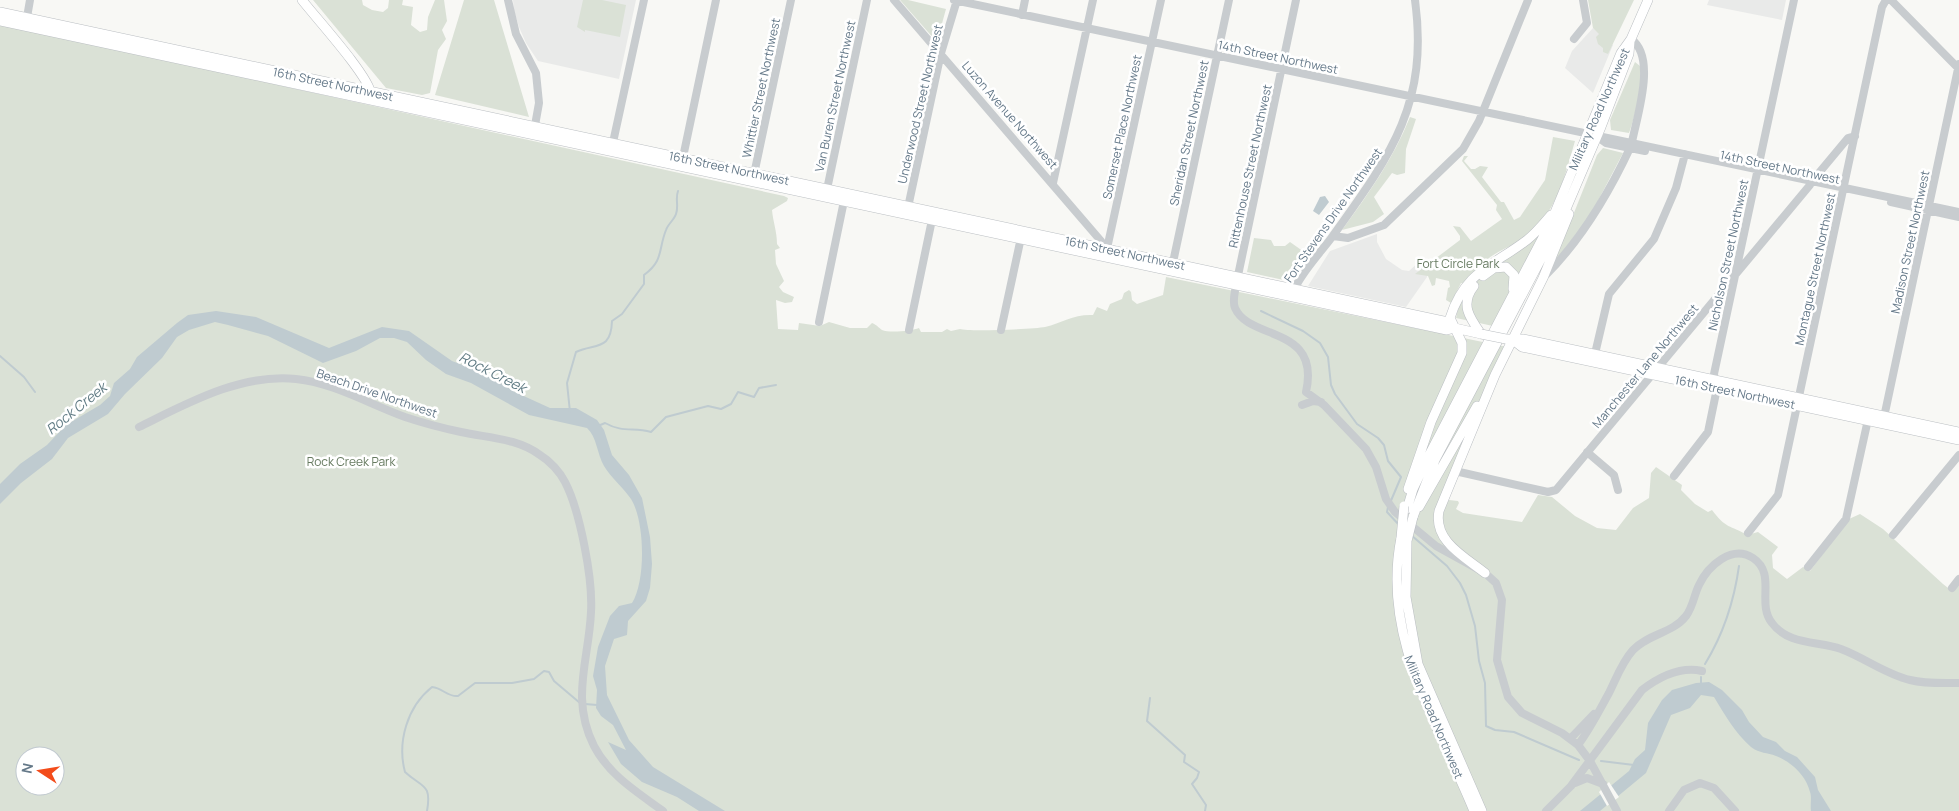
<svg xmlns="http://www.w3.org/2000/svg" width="1959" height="811" font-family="Manrope,sans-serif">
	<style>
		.built { fill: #e9eae9 }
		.green { fill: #dae1d6; fill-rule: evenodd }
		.water { fill: #bfcbd0 }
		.pier { fill: #f8f8f5 }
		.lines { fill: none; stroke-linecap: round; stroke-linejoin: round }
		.stream { stroke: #bfcbd0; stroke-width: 2 }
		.major-casing { stroke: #bbbfc3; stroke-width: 10 }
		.minor { stroke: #c8cccf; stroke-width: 8 }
		.major { stroke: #fff; stroke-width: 9 }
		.major-bridge-casing { stroke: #bbbfc3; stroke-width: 10; stroke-linecap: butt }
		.major-bridge { stroke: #fff; stroke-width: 9 }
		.labels { text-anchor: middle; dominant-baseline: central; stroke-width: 5; stroke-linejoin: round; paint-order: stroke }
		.street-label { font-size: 12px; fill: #657989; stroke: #fff }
		.park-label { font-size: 12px; fill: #667a60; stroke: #fff }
		.water-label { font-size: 14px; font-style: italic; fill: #607b84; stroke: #fff }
	</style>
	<rect width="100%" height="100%" fill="#f8f8f5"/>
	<path class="built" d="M513,0h123l-17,79 -81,-18 -12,-18 -7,-16 -5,-16z
		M1709,0h77l-4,20 -75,-15z
		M1593,28l20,17 -20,48 -28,-25 7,-17z
		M1377,234v8l9,17 16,11 7,1 11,-10 9,2 -2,14 -21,30 -98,-21 22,-35z"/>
	<path class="green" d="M313,0h49l1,5 9,5 11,2 5,-4 1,-8h14l-1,5 11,2 -2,18 9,7 7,-2 1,-13 7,-17h9l3,21 -5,9 4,9 -8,11 -8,43 -8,2 -36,-7z
		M464,0h30l35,117 -94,-22z
		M583,0h19l24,5 -6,32 -35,-7v2l-8,-5z
		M900,0h8l38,9 -8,29 -3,2z
		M1588,0h46l-26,54 -5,-2v-4l-5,-4 -2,-7 3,-3 -6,-6z
		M0,24l784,172 4,2 -1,3 -15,9c1,12 5,21 5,34l3,4 -5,2 1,14 8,17 -5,6 4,5 11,5 -2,5 -7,1 -9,-3 2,29 20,1 1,-7 21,3 9,-4 21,6h17l5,-5c5,2 7,5 10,7 7,3 30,1 37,-2l2,4h21l5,-3 4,2 9,-2c9,3 74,0 85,-2 17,-4 29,-13 48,-12l4,-8 10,4 3,-7 12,-5 2,-6 5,-3 2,2 1,8 5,4 26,-9 3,-18 346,71 -8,15 -58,140 3,-3 9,1 1,2 -3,6 7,4 59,9 16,-27 14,2 23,19 22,12 19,2 17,-22 16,-10 2,-25 5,-6 26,18 -1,5 14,14 13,8 4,-2c14,19 18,15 35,25l11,-3 20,15 -6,8 1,13 14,11 16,-12 7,4 39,-52 11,-5 23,15 60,55 9,7 7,-8v228h-1959zM25,756h30v30h-30z
		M1635,62l5,4c2,22 -4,47 -11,67l-18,-3 -1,-10z
		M1410,117l6,2 -10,30 -1,24 -8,2 -5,-2 -18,24 10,17 -11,8 -31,8c27,-37 51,-71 68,-113z
		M1553,137l22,4c-10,35 -19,74 -50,96 -9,7 -20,11 -30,17 -12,7 -21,19 -30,30l-4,-1 -10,20 -5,-3 2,-12 2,-1 -1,-6 -13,-3 -1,7 -3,1 -4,-10 -13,-2 45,-34v-4l-7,-10 7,1 11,14 31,-22 -6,-9 1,-5 -35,-44 2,-5h4l-4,5 7,8h4l5,-3 8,1 -6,10 19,25h3l10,18 6,-3 25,-37z
		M1603,148l20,5 -33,63 -36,47 43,-108z
		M1545,227l-52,99 -37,-8c9,-43 55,-67 89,-91z
		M1254,238l17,2 3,6h11l5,-4 17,12 -19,27 -41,-9z"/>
	<path class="water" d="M1325,196l4,6 -10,13 -6,-4 7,-14z
		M216,311l40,6 73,31 53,-21 27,4 43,30 37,14 26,17 35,16h26l21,12 7,10 8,25 17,20 13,23 8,39 2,27 -2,24 -4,13 -18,20 -1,14 -13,4 -9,27 2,29 22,45 24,27 72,44h-26l-22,-14 -35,-15 -21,-18 -13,-22 18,8 -13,-25 -12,-9 -5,-8 1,-18 -4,-14 5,-29 12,-31 9,-10 13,-3c14,-22 13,-82 -1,-104 -8,-12 -20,-21 -27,-33 -7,-12 -7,-29 -17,-38l-58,-13 -58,-32 -25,-9 -20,-14 -19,-18 -13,-4h-14l-24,13 -33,12 -55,-27 -40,-11 -13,-3 -26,8 -12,7 -15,21 -37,36 -17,20 -40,24 -16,21 -31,24 -21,21v-20l20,-20 27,-19 19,-20 34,-20 10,-9 4,-13 16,-14 7,-12 40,-34 11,-8z
		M1709,682l13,8 20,20 7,12 14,15 13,5 9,9 12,6 18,20 3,13 13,21h-20c-1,-6 1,-14 -1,-19 -4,-17 -19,-30 -34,-36 -9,-4 -16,-2 -25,-9 -16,-14 -26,-32 -37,-50l-13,-2 -11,13 -19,7 -25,58 -46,38h-20l49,-40 6,-12 10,-9 3,-27 14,-23 10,-10 24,-7z"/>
	<path class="pier" d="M1609,782l10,15 -12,9 -8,-14z"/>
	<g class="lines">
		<path class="stream" d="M1261,311l42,20 17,12 8,14 3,28 4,9 22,30 21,14 6,7 4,16 13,16 -11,26
			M0,356l24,21 11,15
			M570,412l-3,-29 9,-31c20,-9 35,-1 36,-31l10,-7 22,-30v-9c20,-15 14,-25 22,-45 2,-6 8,-10 10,-16 3,-8 -1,-15 2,-23
			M598,426l7,-3c18,10 28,4 46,9l15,-15 42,-11 13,3 10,-5 7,-12 16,5 5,-9 17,-3
			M1388,507l-1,5 13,14
			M1411,535l36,31 13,17 6,12 9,31 4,35 6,22 1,43 9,4 19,2 65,28
			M1705,664c19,-31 29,-62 34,-98
			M1701,685v-8
			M1150,698l-3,23 38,34 -1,7 15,10 -2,6 -5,6 14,21 -1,6
			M585,704l12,1
			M1601,761l33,4
			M427,811c5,-28 -5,-23 -22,-39 -8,-30 2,-65 27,-85 11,1 15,10 26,9l17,-13h37l22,-4 10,-8 5,1 5,9 26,22"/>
		<defs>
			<path id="major" d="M302,0c14,18 67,76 69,94
				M0,12l1448,310 7,6
				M0,21l1447,309 8,-2 26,6
				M1483,276l11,-8 12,-1 8,8 -1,14
				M1474,286c-14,18 -5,31 7,48
				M1506,339h17l436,93
				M1513,340l9,7 437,93
				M1408,489l23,-67 31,-69v-10l-12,-25c15,-47 43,-52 77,-78 9,-7 17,-17 24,-25
				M1419,507l58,-101
				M1407,509l6,-20 15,-32 123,-235 70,-169 10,-14 17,-39
				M1413,517l22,-57 125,-237 41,-96 28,-73 1,-13
				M1401,538c-20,99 37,185 73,273
				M1407,541l-1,56 12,67 64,147
				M1485,573c-20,-16 -52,-32 -46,-62l56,-136 48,-97 26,-64"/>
		</defs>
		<use href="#major" class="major-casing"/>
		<path class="minor" d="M508,0l8,34 20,39 3,30 -5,28
			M894,0l207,241 3,7
			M954,0l1005,212
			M1296,0l-60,285c-1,8 -4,16 -1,23 14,33 86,17 71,84l18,13 42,44 10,18 10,32 9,13 41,34 49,27 11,10 6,17 -5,60 11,37 14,16 40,20 16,12 12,16 27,50
			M1891,0l68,69
			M1022,15l3,-15
			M26,23l4,-23
			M1574,39l13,-16 -4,-23
			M1631,39c26,18 6,77 1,103
			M1599,138l7,5 39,8
			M612,147l32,-147
			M682,162l34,-162
			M753,179l38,-179
			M1813,180l35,-42 7,-2
			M1053,183l40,-183
			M826,194l41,-194
			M1891,202l68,15
			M907,212l34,-159 16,-53
			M1333,236l15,2 36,-13 79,-76 16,-28 49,-121
			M1103,253l5,-9 53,-244
			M1172,267l57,-267
			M1545,276c37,-37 63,-81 85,-128
			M1293,293c5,-17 29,-42 39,-56 58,-81 97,-132 83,-237
			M819,322l26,-126
			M909,330l24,-115
			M1001,330l21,-97
			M1594,358l15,-64 45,-55 22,-51 9,-34
			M1302,405l11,-4 8,1
			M1883,422l76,-358
			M139,427c47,-23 102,-54 157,-48 38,4 73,25 109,38 18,6 37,11 56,15 27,6 56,6 79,23 10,6 20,17 25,27 15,29 28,97 26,130 -2,48 -21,86 3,134 15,29 43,46 69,65
			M1587,452l27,23 4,15
			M1455,471l93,21 8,-2 254,-305
			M1674,476l34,-44 8,-39 -2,-19 80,-374
			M1748,533l30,-38 104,-488 4,-7
			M1893,535l66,-80
			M1808,567l38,-48 23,-104
			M1952,588l7,-9
			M1570,739l24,-25
			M1578,745c12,-16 21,-34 31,-52 7,-14 13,-31 24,-43 15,-16 40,-17 53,-34 7,-9 8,-21 13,-31 9,-19 33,-41 54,-27 24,16 3,45 19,65 16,22 46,18 69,26 24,9 44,25 69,31 16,4 33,3 49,3
			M1575,783l12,-5 16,6
			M1546,811l25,-25 71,-96c17,-13 38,-24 60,-19
			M1669,811l15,-21 16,-7 14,5 21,23"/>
		<use href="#major" class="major"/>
		<defs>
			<path id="major-bridge" d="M1481,334l25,5
				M1401,538l3,-32
				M1407,541l6,-24"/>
		</defs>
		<use href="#major-bridge" class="major-bridge-casing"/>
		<use href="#major-bridge" class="major-bridge"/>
	</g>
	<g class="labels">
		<g class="street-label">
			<text transform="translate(1278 57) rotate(12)">14th Street Northwest</text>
			<text transform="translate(333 84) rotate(12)">16th Street Northwest</text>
			<text transform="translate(761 88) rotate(-78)">Whittier Street Northwest</text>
			<text transform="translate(835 96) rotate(-78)">Van Buren Street Northwest</text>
			<text transform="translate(920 104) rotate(-77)">Underwood Street Northwest</text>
			<text transform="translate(1599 109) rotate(-66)">Military Road Northwest</text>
			<text transform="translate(1010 115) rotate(49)">Luzon Avenue Northwest</text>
			<text transform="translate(1122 127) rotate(-78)">Somerset Place Northwest</text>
			<text transform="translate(1189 133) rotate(-78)">Sheridan Street Northwest</text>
			<text transform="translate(1250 166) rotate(-78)">Rittenhouse Street Northwest</text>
			<text transform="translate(1780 167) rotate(12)">14th Street Northwest</text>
			<text transform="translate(729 168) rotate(12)">16th Street Northwest</text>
			<text transform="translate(1333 215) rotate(-55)">Fort Stevens Drive Northwest</text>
			<text transform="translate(1910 242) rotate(-78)">Madison Street Northwest</text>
			<text transform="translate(1125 253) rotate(12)">16th Street Northwest</text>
			<text transform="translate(1728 255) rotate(-78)">Nicholson Street Northwest</text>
			<text transform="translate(1815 269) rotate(-78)">Montague Street Northwest</text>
			<text transform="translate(1645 366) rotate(-50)">Manchester Lane Northwest</text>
			<text transform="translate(1735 392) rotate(12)">16th Street Northwest</text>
			<text transform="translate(377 393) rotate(19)">Beach Drive Northwest</text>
			<text transform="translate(1434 717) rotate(67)">Military Road Northwest</text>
		</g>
		<g class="park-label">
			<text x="1458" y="263">Fort Circle Park</text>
			<text x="351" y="461">Rock Creek Park</text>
		</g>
		<g class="water-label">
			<text transform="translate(493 372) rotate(27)">Rock Creek</text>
			<text transform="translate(76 408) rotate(-39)">Rock Creek</text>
		</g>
	</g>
	<g transform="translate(40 771) rotate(282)"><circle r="24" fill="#ffffff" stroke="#c1c9d0"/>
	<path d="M0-4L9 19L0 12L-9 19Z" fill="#f34c1b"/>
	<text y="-8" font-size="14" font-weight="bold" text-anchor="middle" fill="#657989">N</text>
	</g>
</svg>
